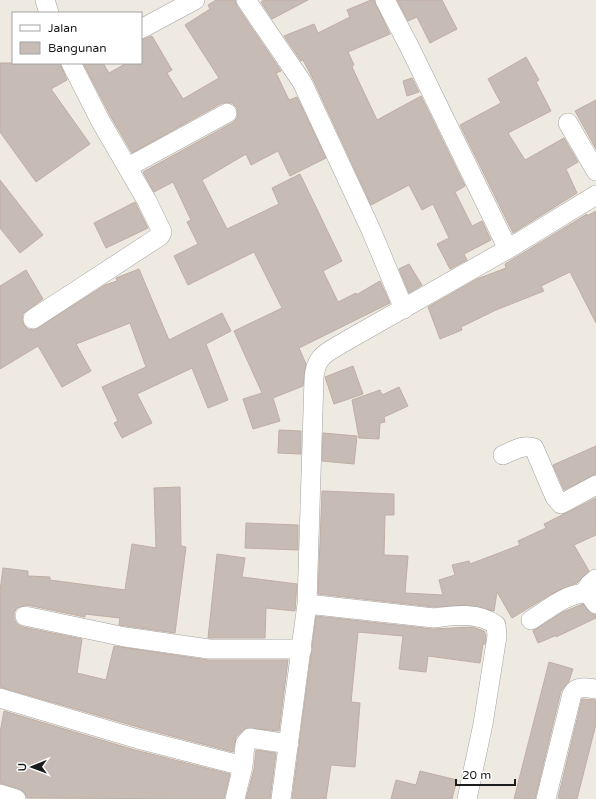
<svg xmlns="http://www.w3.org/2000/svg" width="596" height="799" font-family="'Varela Round',sans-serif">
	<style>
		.building { fill: #c6bbb5; stroke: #c1aea3 }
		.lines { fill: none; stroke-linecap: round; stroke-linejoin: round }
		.street-casing { stroke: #a3a3a3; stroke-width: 20 }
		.street { stroke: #fff; stroke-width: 19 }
	</style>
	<rect width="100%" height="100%" fill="#eee9e1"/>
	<path class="building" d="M216,0h19l2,6 44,65 -5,2 13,27 8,-3 29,61 -36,18 -12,-25 -27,14 -5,-11 -44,26 25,49 52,-25 -7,-16 28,-14 42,87 -19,10 15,31 18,-9v2l24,-14 10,22 -91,45 7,16 -3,22 -30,12 7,23 -27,8 -10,-30 19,-6 -28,-62 48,-23 -28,-56 -66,33 -14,-29 24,-12 -11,-22 4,-2 -18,-38 -19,10 -11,-20 89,-49 5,-5v-10l-5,-5h-10l-90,50 -21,-36 -28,-54h20l6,10 18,-10h14v-23l11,-4 20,34 -5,3 16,26 36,-21 -34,-53 25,-16 -2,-4z
		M264,0h44l-36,19 -11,-17z
		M371,0h3l16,34 -42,18 6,13 -2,2 25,53 44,-24 44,90 -10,6 17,34 10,-5 9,19 -27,14 3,6 -17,9 -13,-25 12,-6 -16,-34 -11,6 -13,-25 -38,20 -59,-128 -9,-17 -2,1 -17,-25 30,-12 4,9 32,-16 -3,-7z
		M397,0h45l15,29 -27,14 -13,-26 -9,4z
		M526,57l13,23 -3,2 15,29 -43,22 17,27 39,-22 14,24 -12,7 11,24 -64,40 -53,-108 41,-22 -13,-24z
		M0,63h60l7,17 -16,9 39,55 -54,38 -36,-50z
		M412,78l7,14 -12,4 -4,-15z
		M596,100v49l-21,-38z
		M0,180l43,55 -23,18 -20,-25z
		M135,202l13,26 -42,20 -12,-25z
		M596,211v112l-26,-51 -29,14 3,5 -48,19 -35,17 1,3 -22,9 -12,-32 49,-28 29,-11 -1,-4 82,-50v2z
		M409,264l13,21 -13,8 -10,-24z
		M139,269l30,71 53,-27 9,18 -25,13 22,56 -20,8 -16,-40 -55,26 15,29 -30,15 -8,-15 4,-2 -16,-34 44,-20 -16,-44 -54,21 15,27 -29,16 -24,-41 -38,23v-83l26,-16 17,29 -20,15 -1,6 2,5 4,4 6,1 71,-45 12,-4 -1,-3z
		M353,366l10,28 -29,10 -9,-27z
		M399,387l9,19 -24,11 1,5 -5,1 -1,16 -20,-1 -7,-38 28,-10 2,5z
		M279,430l22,1v23l-23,-1z
		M323,433l34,3 -3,28 -32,-3z
		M596,446v28l-32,16 -11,-25z
		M180,487l1,59 5,1 -11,86 -56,-8 1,-7 -35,-4v3l-58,-12 -10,3 -3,5v6l3,5 6,3 59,12 -5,34 29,7 8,-34 94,14h80l-9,71 -33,-3 -10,9 -3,15 -92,-24 -141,-41v-96l3,-23 25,3v5l22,1v3l75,10 7,-46 24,4 -2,-60z
		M322,491l72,3v21h-9l-1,40 24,1 -3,37 38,2 -4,-15 16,-5 -3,-10 17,-4 1,3 50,-19 -2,-4 28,-13 -2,-4 52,-26v37l-22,10 15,26 -12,12 -24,10 -41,25 -15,-26 -3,19 -27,-6 -33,2 -116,-13z
		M246,523l52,2v25l-53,-2z
		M217,554l28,4 -3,19 55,7 -2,27 -29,-3 -1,30h-57z
		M583,604l8,10 5,1v3l-40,19 1,-2 -19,8 -5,-12 30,-19z
		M316,616l117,13 39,-2 12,4 2,5 -1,8h-2l-3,19 -52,-7 -2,16 -27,-3 4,-33 -45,-4 -7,70 9,1 -5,64 -24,-2 -5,34h-34z
		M549,662l24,7 -4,12 -8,10 -26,108h-21z
		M582,699l14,1v24l-19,75h-13l-6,-1z
		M4,711l131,39 95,24 -6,25 -197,-1 -3,-6 -4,-3 -20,-6v-50z
		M256,750l20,3 -6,46h-24l8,-30z
		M420,771l37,9 -5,19h-61l5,-19 20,5z"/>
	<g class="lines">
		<defs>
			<path id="street" d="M45,0l4,13
				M246,0l56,82 69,148 33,79
				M141,29l54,-29
				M568,123l28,48
				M128,167l99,-54
				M508,249l88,-54
				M33,319l127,-83 2,-4 -15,-31 -46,-79 -30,-59
				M503,455c10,-4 20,-11 31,-7l21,49 6,7 35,-19
				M584,593l5,-8 7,-6
				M307,604l127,14c19,-3 45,-6 62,7l1,11 -14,88 -16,75
				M25,616l100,21 84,12h93
				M531,620c16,-10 37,-28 57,-27l8,11
				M0,698l138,41 105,27 2,-22 5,-6 39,6
				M0,794l16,5
				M235,799l8,-33
				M281,799l26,-195 7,-225c1,-24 14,-27 32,-38l162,-92 -99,-203 -24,-46
				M546,799l26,-105c5,-9 16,-6 24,-5"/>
		</defs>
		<use href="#street" class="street-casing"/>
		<use href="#street" class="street"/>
	</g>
	<rect x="12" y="12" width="130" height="52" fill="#ffffff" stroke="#a4a4a4"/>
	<rect x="20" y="25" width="20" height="6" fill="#ffffff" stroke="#a4a4a4"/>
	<text x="48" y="32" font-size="12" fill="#1c1c1c">Jalan</text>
	<rect x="20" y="42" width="20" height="12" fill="#c6bbb5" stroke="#a4a4a4"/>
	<text x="48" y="52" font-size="12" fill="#1c1c1c">Bangunan</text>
	<g transform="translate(32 767) rotate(269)" stroke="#ffffff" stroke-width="3" paint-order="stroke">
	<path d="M0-3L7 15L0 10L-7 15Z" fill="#1c1c1c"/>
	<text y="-6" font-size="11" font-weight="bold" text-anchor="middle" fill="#1c1c1c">U</text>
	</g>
	<path d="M456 779v6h59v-6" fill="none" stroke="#1c1c1c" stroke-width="2"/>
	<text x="462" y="779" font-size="12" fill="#1c1c1c" stroke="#ffffff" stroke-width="3" paint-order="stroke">20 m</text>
</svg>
